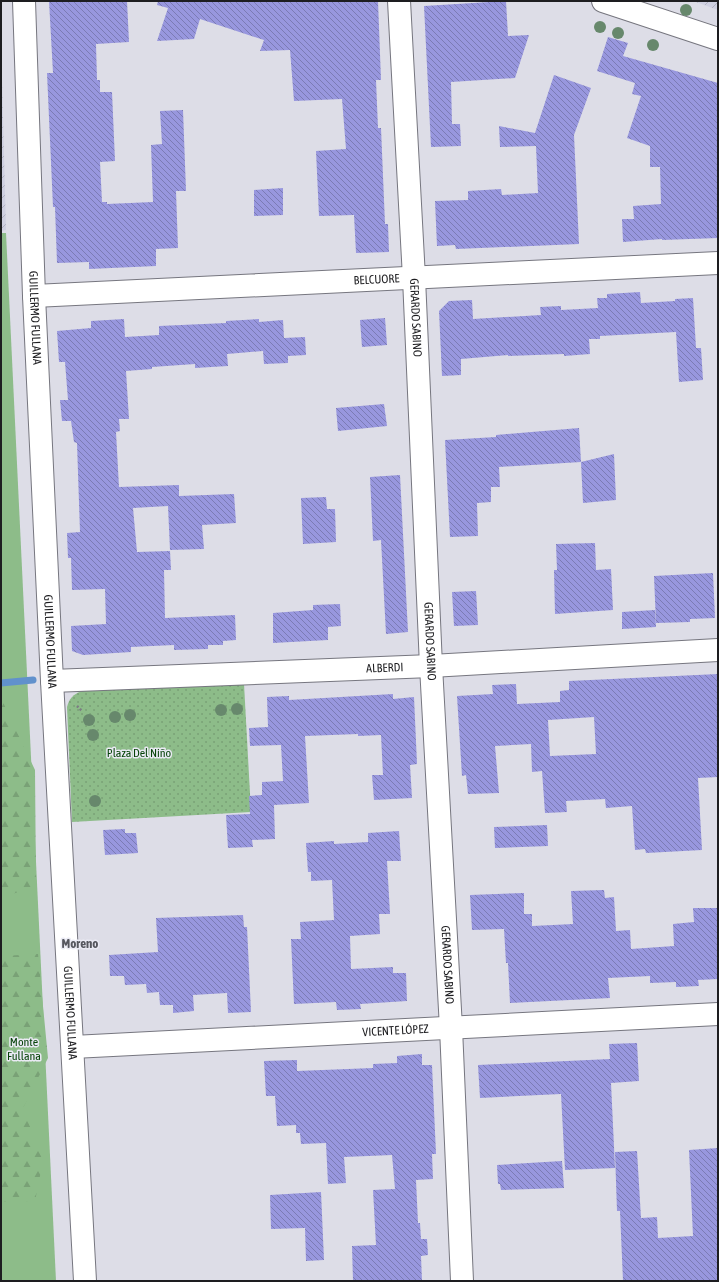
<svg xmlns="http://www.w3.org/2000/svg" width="719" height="1282" font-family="'Asap Condensed',sans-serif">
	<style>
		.industrial { fill: url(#industrial-furrows) }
		.green { fill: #8dbc89 }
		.forest { fill: url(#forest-firs) }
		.park { fill: url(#park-dots) }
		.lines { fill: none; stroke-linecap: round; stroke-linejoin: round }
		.stream { stroke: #6191cc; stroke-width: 7 }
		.building { fill: url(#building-back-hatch); fill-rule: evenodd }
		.minor-casing { stroke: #76767f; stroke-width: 24 }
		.major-casing { stroke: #76767f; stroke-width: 24 }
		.path { stroke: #7c7c83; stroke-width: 2.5; stroke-dasharray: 2 2; stroke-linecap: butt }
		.minor { stroke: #fff; stroke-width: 22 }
		.major { stroke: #fff; stroke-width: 22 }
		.tree { fill: #67886c }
		.labels { text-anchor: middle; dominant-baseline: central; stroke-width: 3; stroke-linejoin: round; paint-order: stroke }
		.street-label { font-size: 12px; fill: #1d1d20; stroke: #eaeaf4 }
		.park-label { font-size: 12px; fill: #064308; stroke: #eaeaf4 }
		.neighbourhood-label { font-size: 13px; font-weight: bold; fill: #56575f; stroke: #eaeaf4 }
	</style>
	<defs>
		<pattern id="industrial-furrows" width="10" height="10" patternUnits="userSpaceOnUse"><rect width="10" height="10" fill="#cfd0e1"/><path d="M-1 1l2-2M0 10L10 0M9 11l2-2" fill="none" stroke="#b1b2c1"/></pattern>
		<pattern id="forest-firs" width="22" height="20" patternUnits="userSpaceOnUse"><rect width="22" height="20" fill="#8dbc89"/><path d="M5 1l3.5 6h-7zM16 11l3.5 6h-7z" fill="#79a176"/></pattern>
		<pattern id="park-dots" width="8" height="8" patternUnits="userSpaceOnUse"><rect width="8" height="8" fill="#8dbc89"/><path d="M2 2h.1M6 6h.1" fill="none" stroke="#79a176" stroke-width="1.8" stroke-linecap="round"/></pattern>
		<pattern id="building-back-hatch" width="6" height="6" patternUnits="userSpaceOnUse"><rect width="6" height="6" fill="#9897de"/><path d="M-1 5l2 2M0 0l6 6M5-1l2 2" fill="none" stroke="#7b7bb4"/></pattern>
	</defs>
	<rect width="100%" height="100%" fill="#dddde7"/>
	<path class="industrial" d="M693,1h25v9z
		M1,40l5,190 -5,1z"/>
	<path class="green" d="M1,233h5l50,1048h-55z"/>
	<path class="forest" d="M1,698l34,72 1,116 -35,12z
		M38,954l10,104 -25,50 20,53 -8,40 -34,1v-246z"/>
	<path class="park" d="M244,684l7,128 -179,10 -5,-115c2,-8 6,-13 15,-16z"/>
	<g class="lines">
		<path class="stream" d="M1,683l32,-3"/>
	</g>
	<path class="building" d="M49,1h78l2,41 -33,2 1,36h3v12h12l3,69 -15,1 2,40h5v2l46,-2 -2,-57 11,-1 -2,-33 23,-1 3,81h-10l2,57 -22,1v17l-67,3v-7l-32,1 -2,-56h-2l-6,-134h6z
		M158,1h220l3,79h-5l2,48h3l4,96h3l1,28 -33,1 -2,-38 -35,1 -3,-65 30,-2 -4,-50 -48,2 -4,-51 -30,1 4,-11 -64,-21 -6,20 -37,2 11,-33 -11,-3z
		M506,1l2,35 21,-1 -14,43 -64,4 1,42h8l1,22 -30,1 -7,-141z
		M608,37l20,6 -5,13 95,27v155l-56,2v-1l-39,3 -1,-23h12l-1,-13 28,-2 -1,-37h-10v-21l-23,-8 14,-42 -9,-2 3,-11 -38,-12z
		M554,75l37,13 -17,47 5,109 -123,5 -1,-4 -18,1 -2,-45 33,-1v-9l33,-2 1,6 36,-2 -2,-47 -36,1 -1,-21 36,7z
		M283,188v27l-29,1v-26z
		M640,292l1,11 34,-2v-2l18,-1 3,50h5l2,32 -24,2 -3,-50 -76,4v3h-11l1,15 -26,2v-2l-56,2v-1l-47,4v16l-19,1 -3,-65 10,-10 23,-1 1,19 68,-4 -1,-8 21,-1v4l37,-2 -1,-10h10v-4z
		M385,318l2,27 -25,2 -2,-27z
		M124,319l1,18 34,-2v-9l67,-3v-2l33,-2v3l24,-2 1,18 21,-1 1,18 -18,1v7l-24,1 -1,-13 -36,3 1,12 -33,2v-4l-43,3v2l-26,2 3,48h-10l1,12 -4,1 3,55 60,-2v11l55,-2 2,29 -34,2 2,24 -34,1 -2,-44 -35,2 4,44 33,-1 1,19h-7l1,48 70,-3 1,25 -13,1v4h-15v4l-34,1v-5l-43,2v5l-48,3 -11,-4 -1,-25 35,-2 -1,-35 -33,1 -1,-32h-3l-1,-25 13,-1 -3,-89 -3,-1 -3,-21h-9l-2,-21h8l-3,-38h-6l-2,-31 34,-3v-7z
		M384,404l3,22 -49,5 -2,-23z
		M579,428l2,34 -82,5 1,20h-9v15l-14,1 1,33 -28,1 -5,-97 51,-3v-2z
		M614,454l2,46 -33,3 -2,-41z
		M400,475l8,157 -22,2 -5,-94 -8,1 -3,-64z
		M326,497l1,12h8l1,33 -33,2 -2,-46z
		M595,543l1,27 15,-1 2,41 -58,4 -1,-44h3l-1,-26z
		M713,573l2,45 -25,1v3l-34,1 -2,-47z
		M476,591l2,34 -24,1 -2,-34z
		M340,604l1,22 -13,1v13l-55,3v-30l40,-3v-5z
		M655,610l1,17 -34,2v-17z
		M718,674v103l-20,1 4,72 -56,3 -1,-4 -10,1 -3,-44 -26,2 -1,-9 -39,2 1,11 -22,1 -3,-42 -10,1 -1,-28 -36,2 4,47 -31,1 -2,-19 -4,1 -5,-80 36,-2 -1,-9 24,-1 1,20 43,-2v-11l9,-1v-9zM594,717l2,37 -46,2 -2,-36z
		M393,694v5l21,-2 3,67 -7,1 2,33 -38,2 -2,-25h11l-2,-40 -23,1v-2l-53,2 4,67 -35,2 1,34 -23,1 1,7 -25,1 -2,-33 24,-1 -1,-18 13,-1v-13l21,-1 -2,-36 -31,1 -1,-18 19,-1 -1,-30 22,-1v4z
		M547,825l1,21 -53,2 -1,-21z
		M125,829v4h11l2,20 -33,2 -2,-25z
		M399,831l2,30h-14l3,53h-11l1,20 -30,2 1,33 42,-2v6h13l1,28 -47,3 1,5 -24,1 -1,-8 -42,2 -3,-65h10l-1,-17 34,-2 -2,-40 -21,1v-9h-3l-2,-29 28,-2v3l34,-2v-9z
		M604,890l1,8 9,-1 2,34 14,-1 1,19 43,-3 -1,-22 21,-2 -1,-14h25v71l-20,1 1,6 -23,1v-5l-26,1v-7l-42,2 2,20 -100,5 -2,-40h-2l-2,-34 -32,1 -2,-35 54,-2v21h8v12l21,-1 20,-1 -2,-33z
		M243,915l1,12h3l4,85 -23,1 -1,-20 -34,2 1,16 -21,2v-8h-13l-1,-13 -12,1 -1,-9 -21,1 -1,-9h-14l-1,-21 49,-3 -2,-34z
		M637,1043l2,38 -28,2 4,85 -50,2 -4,-76 -81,4 -2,-33 132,-6 -1,-15z
		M422,1054v11h10l4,89h-4l1,25 -17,1 2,43h2l1,16h6l1,16 -7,1 1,25h-69l-1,-35 24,-1 -3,-55 22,-1 -3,-34 -48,2 2,26 -18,1 -2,-41 -25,1 -1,-11h-4v-8l-19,1 -2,-30h-9l-2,-35 33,-1v11l76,-3v-4l24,-1v-7z
		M718,1148v133h-95l-3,-70h-3l-2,-59 22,-1 4,67 16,-1 1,21 35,-2 -4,-86z
		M562,1161l2,27 -63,2 -1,-6h-2l-1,-19z
		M321,1192l3,68 -18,1 -1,-33 -34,1 -1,-34z"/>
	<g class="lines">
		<defs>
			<g id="minor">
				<path id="s1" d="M24,1l10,295 18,385 33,600"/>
				<path id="s2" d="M399,1l15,277 17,388 20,362 11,253"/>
				<path id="s3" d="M34,296l684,-33"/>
				<path id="s4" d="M52,681l379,-15 287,-16"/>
				<path id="s5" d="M73,1047l645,-33"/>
			</g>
			<path id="major" d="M603,1l115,38"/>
		</defs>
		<use href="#minor" class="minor-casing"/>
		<use href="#major" class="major-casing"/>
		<path class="path" d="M77,706l5,5"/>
		<use href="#minor" class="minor"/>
		<use href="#major" class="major"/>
	</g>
	<g class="tree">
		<circle cx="686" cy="10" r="6"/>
		<circle cx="600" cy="27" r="6"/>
		<circle cx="618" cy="33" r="6"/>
		<circle cx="653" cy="45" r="6"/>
		<circle cx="237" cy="709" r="6"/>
		<circle cx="221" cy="710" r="6"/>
		<circle cx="130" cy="715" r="6"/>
		<circle cx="115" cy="717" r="6"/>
		<circle cx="89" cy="720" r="6"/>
		<circle cx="93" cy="735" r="6"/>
		<circle cx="95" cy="801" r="6"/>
	</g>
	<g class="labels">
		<g class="street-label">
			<text stroke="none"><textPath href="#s3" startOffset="343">BELCUORE</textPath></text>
			<text stroke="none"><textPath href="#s2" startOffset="317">GERARDO SABINO</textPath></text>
			<text stroke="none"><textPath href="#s1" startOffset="317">GUILLERMO FULLANA</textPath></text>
			<text stroke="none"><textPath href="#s1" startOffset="641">GUILLERMO FULLANA</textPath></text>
			<text stroke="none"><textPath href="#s2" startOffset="641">GERARDO SABINO</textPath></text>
			<text stroke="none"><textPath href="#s4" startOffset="333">ALBERDI</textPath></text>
			<text stroke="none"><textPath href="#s2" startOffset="965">GERARDO SABINO</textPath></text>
			<text stroke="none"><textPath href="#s1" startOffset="1013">GUILLERMO FULLANA</textPath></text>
			<text stroke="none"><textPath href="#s5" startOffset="323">VICENTE LÓPEZ</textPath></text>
		</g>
		<g class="park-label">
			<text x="139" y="753">Plaza Del Niño</text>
			<text x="24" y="1042">Monte<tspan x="24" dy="14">Fullana</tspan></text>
		</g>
		<g class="neighbourhood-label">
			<text x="80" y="943">Moreno</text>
		</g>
	</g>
	<rect width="719" height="1282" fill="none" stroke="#1d1d20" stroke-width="4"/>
</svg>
